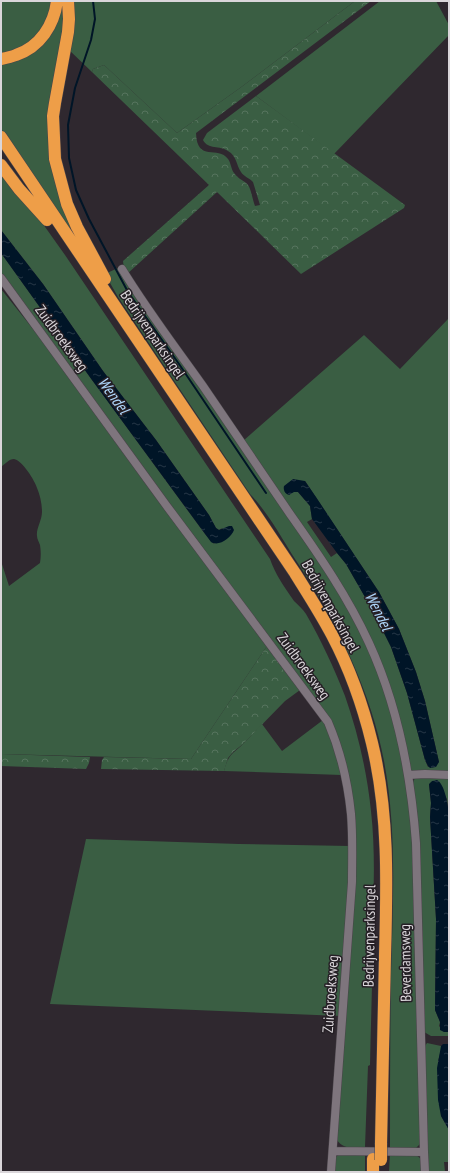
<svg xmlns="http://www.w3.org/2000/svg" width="450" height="1173" font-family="'PT Sans Narrow',sans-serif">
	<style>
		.green { fill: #3a5e43; fill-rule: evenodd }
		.forest { fill: url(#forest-crowns) }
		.water { fill: url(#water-ripples) }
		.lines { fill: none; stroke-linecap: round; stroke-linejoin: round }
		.stream { stroke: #001527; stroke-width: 2 }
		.minor-casing { stroke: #4a444a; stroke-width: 9 }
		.highway-casing { stroke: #4a444a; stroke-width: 13 }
		.minor { stroke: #7e757d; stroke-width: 8 }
		.highway { stroke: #ee9e48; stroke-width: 12 }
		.highway-bridge-casing { stroke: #4a444a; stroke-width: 13; stroke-linecap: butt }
		.highway-bridge { stroke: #ee9e48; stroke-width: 12 }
		.labels { text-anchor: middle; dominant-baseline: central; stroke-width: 3; stroke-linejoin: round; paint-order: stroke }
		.street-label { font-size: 15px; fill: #dad6da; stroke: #251f25 }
		.water-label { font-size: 16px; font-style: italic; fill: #add5f9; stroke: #251f25 }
	</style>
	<defs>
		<pattern id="forest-crowns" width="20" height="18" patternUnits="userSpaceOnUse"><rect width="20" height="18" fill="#3a5e43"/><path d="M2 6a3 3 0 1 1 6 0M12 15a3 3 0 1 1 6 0" fill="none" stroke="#56745e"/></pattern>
		<pattern id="water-ripples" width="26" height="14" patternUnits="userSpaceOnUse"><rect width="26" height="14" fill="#001527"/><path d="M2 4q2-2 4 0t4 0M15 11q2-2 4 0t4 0" fill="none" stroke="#253646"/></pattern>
	</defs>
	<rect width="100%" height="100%" fill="#2f282f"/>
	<path class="green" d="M1,1h53l-6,23 -18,21 -29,10z
		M60,1h6l-14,153 44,118 -95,-142v-69l24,-6z
		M71,1h284l-115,87 -63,45 -73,-68 -11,4 -1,3 -24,-23z
		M380,1h56l13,24v10l-115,119 -78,-58z
		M1,167l32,43 32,45 205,304c5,15 15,29 24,42 4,4 9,8 12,13 15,26 28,54 39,82 13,37 22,76 26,115 4,35 3,71 2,106 0,49 -2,99 -3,148l-2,1 -3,81c-11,1 -21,3 -28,-7l18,-302 -25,-117 -135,-184 -27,-34 -167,-228v-22l91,127 113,154 9,10 8,-16 -3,2 -3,-2 -7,-13 -53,-75 -53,-69 -60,-87 -42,-54z
		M120,267l208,304 49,94 15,47 21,106 7,326 -5,5h-25c0,-59 0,-118 1,-177 2,-70 6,-141 -7,-211 -13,-69 -45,-134 -83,-193 -17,-25 -30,-52 -51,-74l-132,-197 -13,-23z
		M1,289l48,60 218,297 -76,113 -190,-5v-193l8,25 31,-23c1,-6 1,-12 0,-18 -1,-3 -3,-6 -3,-9 -1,-7 5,-16 5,-24 0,-8 -2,-17 -5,-24 -2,-7 -15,-28 -23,-29 -5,0 -9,5 -13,8z
		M449,318v453l-38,1 -39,-128 -129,-203 121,-106 36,34zM305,481l74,111 20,37 17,43 9,29 14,61 -11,5 -3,-7 -18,-67 -16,-46 -18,-36 -27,-47 -9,-11 -6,4 -24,-35 5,-3 -2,-13 -12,-14 -4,-1z
		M323,720l9,22 10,33 -118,-4c4,-17 9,-17 20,-28 6,-6 12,-13 18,-19l20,27z
		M420,776l29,2v36l-2,-15 -4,-7 -14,-8 2,19 -1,14 6,102 -1,91 5,12 -1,4 5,6h5v4h-18l-7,-4 -11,-247c0,-6 2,-7 7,-9z
		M86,839l153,5 111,2 -9,170 -291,-12z
		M427,1043l14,3v4l-3,11 3,55 8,14v32h-5l1,10h-17l-3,-126z
		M365,1152v20h-31c0,-4 0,-9 1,-13 4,-9 21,-7 30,-7z
		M390,1153c9,1 30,-2 32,9 1,3 1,7 1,10h-34z"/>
	<path class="forest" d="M355,1h16l-175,132c1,30 22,12 32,26 3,4 3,10 6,14 4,6 11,8 14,12 3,4 5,16 7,21l5,-1 -7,-23c-3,-4 -9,-5 -12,-10 -5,-7 -4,-16 -13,-21 -8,-6 -20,-1 -25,-11l4,-7 49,-37 149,109 -1,3 -103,66 -84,-82 -90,82 -3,-5 -1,-8 86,-76 -117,-113 1,-3 11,-4 73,68 63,-45z
		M267,646l33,44 -15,11 -42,43 -10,8 -5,6 -4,13 -123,-2 1,-9 2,-3 87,2z
		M1,754l89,3 -1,6 -3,6 -85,-3z"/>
	<path class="water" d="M1,230l42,54 60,87 53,69 53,75 7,13 3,2 10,-4h3l2,4c-3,8 -15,17 -23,12l-119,-162 -91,-127z
		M293,479l12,2 11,16 63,95 20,37 17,43 9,29 14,61 -3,5 -6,1 -2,-2 -3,-6 -18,-67 -16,-46 -18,-36 -27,-47 -9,-11 -25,-34 -2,-13 -12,-14h-4l-5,3c-4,-1 -6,-5 -5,-9z
		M437,780c8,4 11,26 12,34v218h-5l-4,-2v-8l-5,-12 1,-91 -6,-102 1,-14 -2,-19 3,-3z
		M443,1044h6v86l-8,-14 -3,-16 -1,-32 4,-22z"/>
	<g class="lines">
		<path class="stream" d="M93,1l2,18 -4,21 -16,48 -7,37 1,33 7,32 13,29 39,73 51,72 87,129"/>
		<defs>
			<path id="minor" d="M122,269c25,41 54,79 81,117 29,42 58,85 87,128 29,41 58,83 79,129 29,63 42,132 47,200l8,309
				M1,278l165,227 162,217c12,28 20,62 23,92 2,23 1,45 1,68l-21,290
				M408,775l17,-1 24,1
				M333,1151l91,1 1,20"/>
			<path id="highway" d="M68,1l1,18 -1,13 -13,71 -2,13 2,43 12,45 10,23 28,52
				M1,59c5,-1 10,-2 15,-4 24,-8 38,-30 41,-54
				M1,137l294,436c13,21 26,41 37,62 18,34 31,71 40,108 17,70 15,141 13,213 -1,62 -3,125 -4,187
				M1,165l18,24 28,31
				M373,1172v-13"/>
		</defs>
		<use href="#minor" class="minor-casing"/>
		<use href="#highway" class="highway-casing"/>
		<use href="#minor" class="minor"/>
		<use href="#highway" class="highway"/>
		<defs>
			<path id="highway-bridge" d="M381,1160v-17"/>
		</defs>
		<use href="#highway-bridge" class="highway-bridge-casing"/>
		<use href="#highway-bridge" class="highway-bridge"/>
	</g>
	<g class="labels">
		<g class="street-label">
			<text transform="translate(153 334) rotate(56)">Bedrijvenparksingel</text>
			<text transform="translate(62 338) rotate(54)">Zuidbroeksweg</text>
			<text transform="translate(331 606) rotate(61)">Bedrijvenparksingel</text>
			<text transform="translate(304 666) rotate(54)">Zuidbroeksweg</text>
			<text transform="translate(369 936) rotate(-89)">Bedrijvenparksingel</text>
			<text transform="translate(405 963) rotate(-91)">Beverdamsweg</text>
			<text transform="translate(330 994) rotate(-86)">Zuidbroeksweg</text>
		</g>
		<g class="water-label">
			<text transform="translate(114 395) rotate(54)">Wendel</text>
			<text transform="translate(379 611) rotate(63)">Wendel</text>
		</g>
	</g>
	<rect width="450" height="1173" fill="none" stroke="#dad6da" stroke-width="4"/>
</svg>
